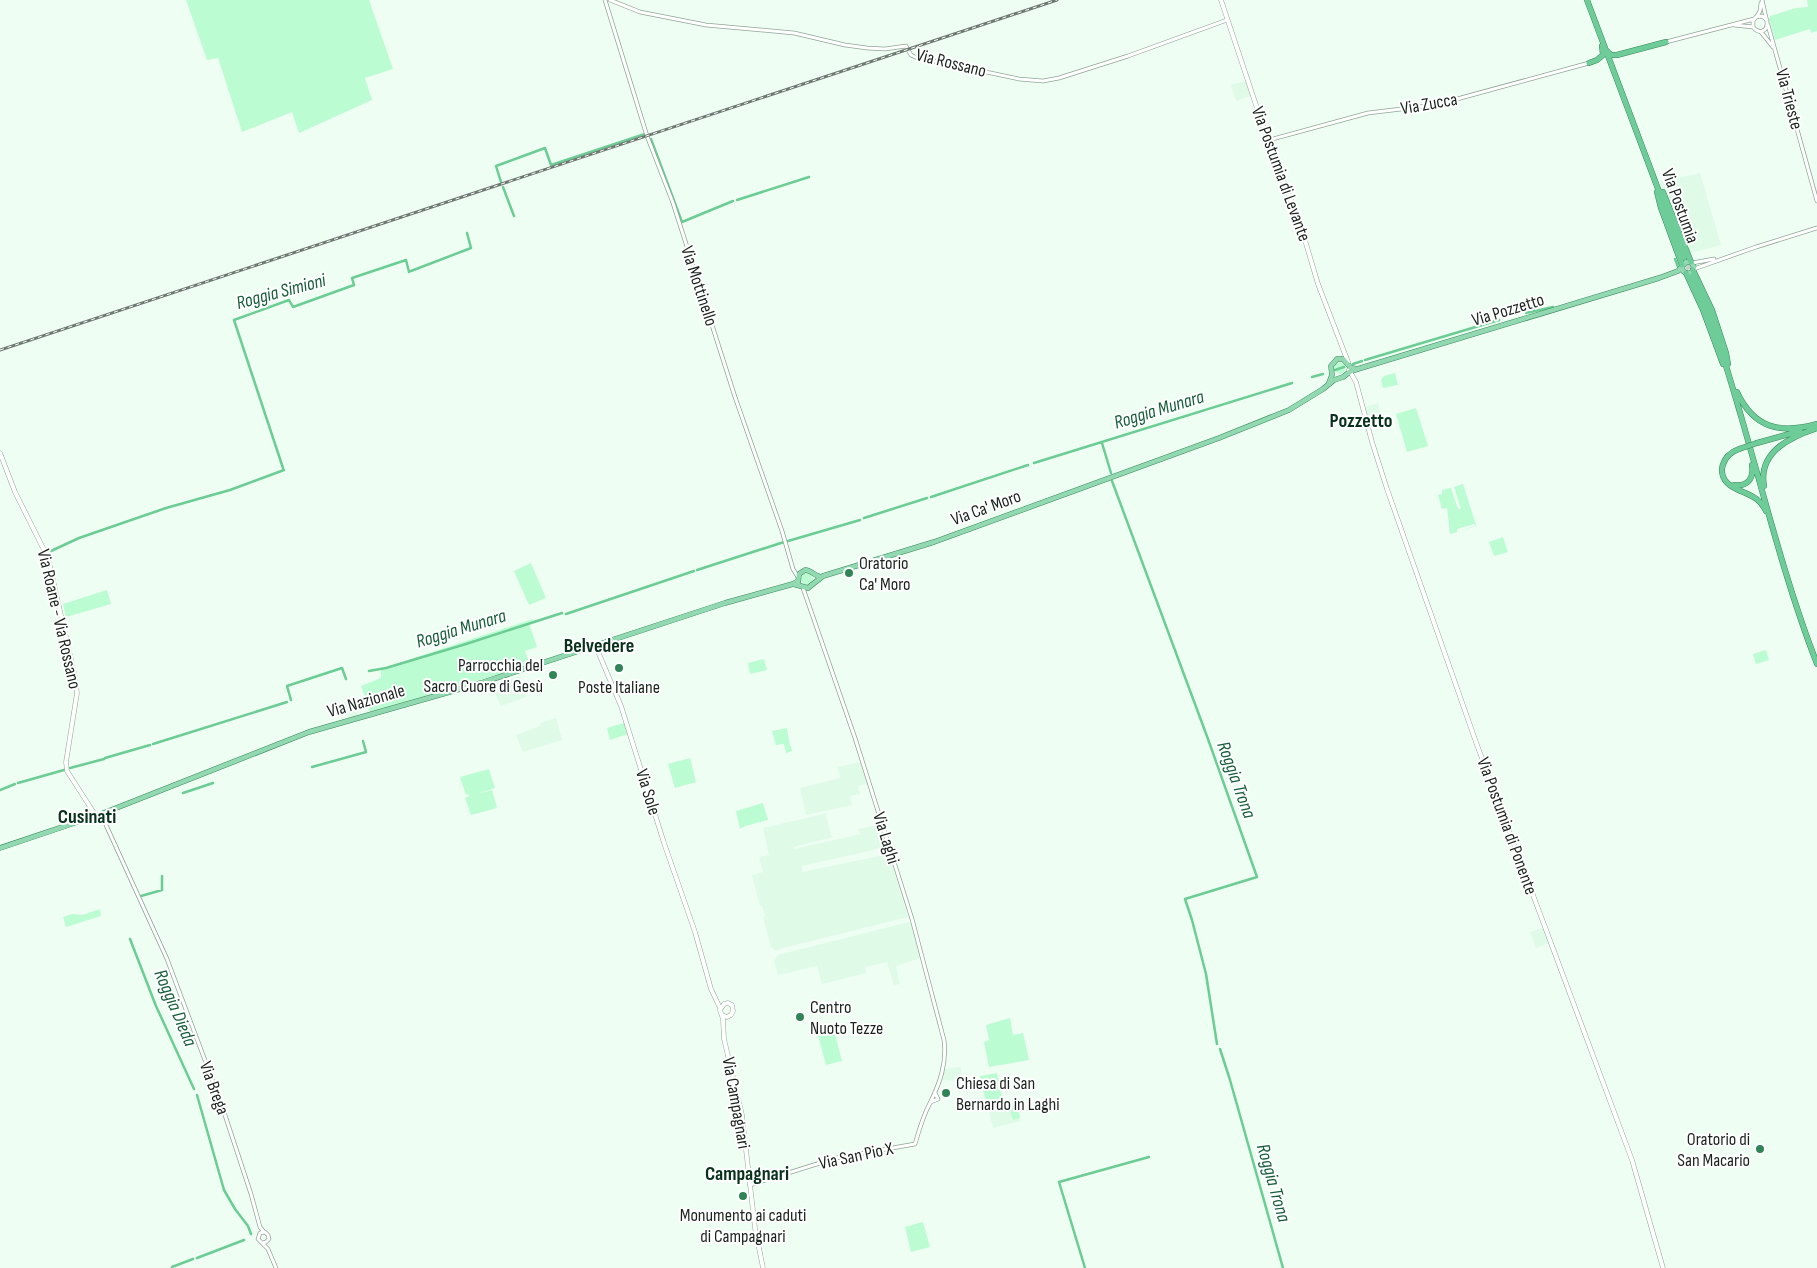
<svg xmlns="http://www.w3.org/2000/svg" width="1817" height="1268" font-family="'Sofia Sans Condensed',sans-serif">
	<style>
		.built { fill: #dffae7 }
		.green { fill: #bbfcd2 }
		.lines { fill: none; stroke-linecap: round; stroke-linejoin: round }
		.canal { stroke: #6bcd93; stroke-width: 2.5 }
		.trunk-tunnel { stroke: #c4d2c9; stroke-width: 5; stroke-dasharray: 5 2.5; stroke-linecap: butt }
		.tertiary-casing { stroke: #92a598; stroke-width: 4.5 }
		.secondary-casing { stroke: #92a598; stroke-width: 5 }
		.primary-casing { stroke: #39895d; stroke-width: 5.5 }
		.trunk-casing { stroke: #39895d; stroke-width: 6 }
		.tertiary { stroke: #fff; stroke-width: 3 }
		.secondary { stroke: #fff; stroke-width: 4 }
		.primary { stroke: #92d9b2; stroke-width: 4.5 }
		.trunk { stroke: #6ecc98; stroke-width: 5 }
		.rail-casing { stroke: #6e7971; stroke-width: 3 }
		.rail { stroke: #fff; stroke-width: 1; stroke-dasharray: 4; stroke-linecap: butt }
		.trunk-bridge-casing { stroke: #39895d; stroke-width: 6; stroke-linecap: butt }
		.trunk-bridge { stroke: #6ecc98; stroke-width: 5 }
		.poi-dot { fill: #318456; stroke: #fff; stroke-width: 2 }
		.labels { text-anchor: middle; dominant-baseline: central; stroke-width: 4; stroke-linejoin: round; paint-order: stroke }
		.street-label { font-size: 18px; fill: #1c241f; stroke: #fff }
		.poi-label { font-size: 18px; fill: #1c241f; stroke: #fff; text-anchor: start }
		.water-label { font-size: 19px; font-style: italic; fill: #175f3a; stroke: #fff }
		.quarter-label { font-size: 20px; font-weight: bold; fill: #09321c; stroke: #fff }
	</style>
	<rect width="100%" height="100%" fill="#eefef3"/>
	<path class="built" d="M1246,81l5,15 -15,5 -5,-16z
		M1700,173l21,72 -31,8 -30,-71z
		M1378,403l3,14 -12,3 -4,-13z
		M520,676l6,21 -25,9 -10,-21z
		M353,700l6,16 -11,3 -5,-16z
		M556,718l6,22 -39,12 -7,-17 22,-8 3,-2 -1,-2z
		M860,762l7,22 -9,2 2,8 -10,2 2,9 -46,10 -6,-27 40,-10 -2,-11z
		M828,813l-2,2 5,20 2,2 -40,10 1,2 67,-15 -3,-5 21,-4 8,22 -85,19v6l87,-18 19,63 -129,32v1h-5l-3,-3 -8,-30 2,-1 -3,-10h-2l-8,-31 11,-3 -4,-15 10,-2 -6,-27z
		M909,922l2,1 9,35 -24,8 4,18 -6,1 -7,-23 -22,5 1,6 -44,11 -5,-18 -39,9 -4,-14 4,-6z
		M1542,928l2,2 6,13 -14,5 -6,-16z
		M961,1067l1,10 -6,-1 -3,5 -11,-1 2,-11z
		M1017,1104l4,17 -28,7 -4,-18z"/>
	<path class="green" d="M186,0h183l24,69 -28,9 7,22 -73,33 -7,-21 -50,20 -24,-74 -11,2z
		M1807,0h10v31l-6,2 -1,-4 -35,11 -6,-21 1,-3 26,-8 12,-1z
		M1334.5 368a5.5 5.5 0 1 1 11 0a5.5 5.5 0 1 1-11 0Z
		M1395,373l3,12 -15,3 -2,-8 3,-4z
		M1416,408l12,38 -21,6 -11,-38z
		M1463,484l13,41 -15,6 14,-5 -1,-2 -17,5v3l-7,2 -3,-26 -5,1 -4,-14 4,-1v-4l9,-2 7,21h3l-7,-22z
		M1503,537l5,15 -14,4 -5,-14z
		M531,563l15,35 -17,7 -15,-34z
		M801 579a6 6 0 1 1 12 0a6 6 0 1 1-12 0Z
		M107,590l4,14 -45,13 -3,-13z
		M533,619l1,2 -5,2 8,24 -12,4 5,14 -160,47 -9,-26 20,-8v-9z
		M1766,650l3,10 -13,4 -3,-10z
		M764,659l3,11 -17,4 -2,-11z
		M624,723l4,11 -18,6 -3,-12z
		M787,728l3,18h1l1,5 -6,2 -2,-9 -8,1 -4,-14z
		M690,758l6,24 -21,6 -7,-24z
		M489,769l6,19 -18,6 15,-4 5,18 -26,7 -6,-17 4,-2 -1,-2 -2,1 -6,-18z
		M763,803l5,17 -23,6 -5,3 -4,-18z
		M100,909l1,7 -35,11 -3,-10 9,-3 10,1z
		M1010,1018l3,17 10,-2 6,27 -40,7 -5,-25 5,-2 -3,-15z
		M832,1023l10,38 -16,4 -10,-37z
		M997,1073l6,29 -16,4 -7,-30z
		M1017,1104l3,14 -7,2 -4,-14z
		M923,1222l7,25 -19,5 -6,-25z"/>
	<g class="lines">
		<path class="canal" d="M651,139l31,83 51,-21
			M501,182l-5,-16 49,-18 6,17 94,-31
			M503,187l11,29
			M737,200l72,-23
			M1675,259l3,8
			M411,271l60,-23 -4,-15
			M1526,313l27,-6
			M1365,360l134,-40
			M1353,364l9,-3
			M1335,370l9,-3
			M1312,377l11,-3
			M1102,443l9,30
			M1034,463l258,-80
			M283,468l-49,-148 55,-20 4,7 61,-22 -2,-7 54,-18 3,12
			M1112,481l96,258 49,138 -72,22 7,21 14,54 11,70
			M931,497l97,-32
			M864,518l63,-20
			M788,541l72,-21
			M51,551l28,-13 87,-30 64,-18 54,-20
			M697,570l87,-28
			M566,614l128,-43
			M369,671l17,-3 80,-24 96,-31
			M291,700l-4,-14 55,-18 4,11
			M153,744l134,-42
			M105,758l45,-13
			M312,767l54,-15 -3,-11
			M70,768l34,-9
			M18,783l46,-13
			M0,790l15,-6
			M183,793l30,-10
			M141,896l21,-6v-14
			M130,939l26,67 38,83
			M1220,1049l10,31 53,188
			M197,1095l27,95 11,19 13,17 3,8
			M197,1258l47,-18
			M172,1267l21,-8
			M1085,1268l-26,-86 90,-25"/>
		<path class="trunk-tunnel" d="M1684,258l8,18"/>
		<defs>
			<path id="tertiary" d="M605,0l42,136 26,67 62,194 47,134 11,38 5,8
				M610,0l30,12 66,13 88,8 51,12 22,3 18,1 21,-3 5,9 4,2 104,22 24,2 16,-3 69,-22 99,-36
				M1762,0l5,22c1,9 -8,13 -14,5v-6l3,-4 6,-1 5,4
				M1757,16l3,-5 1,-8
				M1734,25l19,2
				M1768,25l49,176
				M1761,32l12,15
				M1666,42l88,-23
				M1269,140l99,-27 67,-8 154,-42
				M1692,263l22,-4
				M1694,269l62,-22 61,-19
				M101,814l66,145 54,144 30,91 9,33 4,5
				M931,1102l7,-3 -3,-6
				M750,1185l86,-27 79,-14c4,-14 8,-28 15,-41 10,-20 17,-40 14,-63l-32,-121 -57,-181 -52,-150
				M263,1243l3,-1 3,-3 -1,-4 -3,-3 -5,1 -2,6 10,10 8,19"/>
			<path id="secondary" d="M1221,0l50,150 28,70 19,64 30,78
				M1349,370l7,12 16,60 15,47 90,256 155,415 31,108
				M0,453l15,39 33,66 27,119 2,16 -11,69 1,9 29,45
				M604,643l-5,11 22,52 43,137 31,89 16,57 9,19
				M722,1015l5,2 4,-2 2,-4 -1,-6 -4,-2 -4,1 -4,6 3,9 1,20 18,76 13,113 8,40"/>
			<path id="primary" d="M1329,383l3,-8 -1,-9 6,-7h6l8,9 7,1
				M798,583l1,-9 6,-4c7,0 9,6 16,7
				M793,584l15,4 15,-12 111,-34 285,-104 70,-28 34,-21 11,-9 9,-3 8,-6 308,-93 19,-7 8,-9h5l3,5 -2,5 -5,2 -4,-3 -1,-4
				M0,848l101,-34 208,-82 172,-49 244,-80 68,-19 5,-3"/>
			<path id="trunk" d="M1587,0l97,258
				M1606,50l5,5h6l49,-13
				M1589,63l8,-3 6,-5 -1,-9
				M1657,192l4,16 21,57
				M1663,192l28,70
				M1693,270l19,40 14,43 2,11
				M1686,273l17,37 20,54
				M1692,276c22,45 35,93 49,140 24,83 45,168 76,248
				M1737,392c17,37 44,42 80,32
				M1757,443l43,-12
				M1739,449c-17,6 -24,26 -8,37 14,9 27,8 35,25
				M1734,485c14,2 20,-7 18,-20
				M1764,486c-6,-34 26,-49 53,-58"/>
		</defs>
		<use href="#tertiary" class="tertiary-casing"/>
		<use href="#secondary" class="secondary-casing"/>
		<use href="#primary" class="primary-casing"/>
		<use href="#trunk" class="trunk-casing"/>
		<use href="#tertiary" class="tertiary"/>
		<use href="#secondary" class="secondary"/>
		<use href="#primary" class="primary"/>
		<use href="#trunk" class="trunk"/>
		<defs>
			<path id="rail" d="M0,350l1057,-350"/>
		</defs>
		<use href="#rail" class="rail-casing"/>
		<use href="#rail" class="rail"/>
		<defs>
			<path id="trunk-bridge" d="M1739,449l18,-6"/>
		</defs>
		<use href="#trunk-bridge" class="trunk-bridge-casing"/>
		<use href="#trunk-bridge" class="trunk-bridge"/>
	</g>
	<g class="poi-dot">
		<circle cx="849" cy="573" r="5"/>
		<circle cx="619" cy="668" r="5"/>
		<circle cx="553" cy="675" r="5"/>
		<circle cx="800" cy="1017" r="5"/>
		<circle cx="946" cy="1093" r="5"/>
		<circle cx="1760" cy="1149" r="5"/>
		<circle cx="743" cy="1196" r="5"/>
	</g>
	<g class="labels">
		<g class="street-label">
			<text transform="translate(951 63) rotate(14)">Via Rossano</text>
			<text transform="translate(1789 99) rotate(75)">Via Trieste</text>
			<text transform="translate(1429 104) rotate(-10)">Via Zucca</text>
			<text transform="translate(1281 174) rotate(70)">Via Postumia di Levante</text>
			<text transform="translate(1680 206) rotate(70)">Via Postumia</text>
			<text transform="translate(699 286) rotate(72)">Via Mottinello</text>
			<text transform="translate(1508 310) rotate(-17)">Via Pozzetto</text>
			<text transform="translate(986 508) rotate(-20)">Via Ca' Moro</text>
			<text transform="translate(59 619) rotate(77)">Via Roane - Via Rossano</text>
			<text transform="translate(366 701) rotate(-16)">Via Nazionale</text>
			<text transform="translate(648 792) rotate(73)">Via Sole</text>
			<text transform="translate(1507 826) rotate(70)">Via Postumia di Ponente</text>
			<text transform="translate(886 838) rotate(73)">Via Laghi</text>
			<text transform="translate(214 1088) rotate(70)">Via Brega</text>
			<text transform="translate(736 1103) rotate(80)">Via Campagnari</text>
			<text transform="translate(856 1156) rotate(-12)">Via San Pio X</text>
		</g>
		<g class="poi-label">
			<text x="859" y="563">Oratorio<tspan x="859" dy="21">Ca' Moro</tspan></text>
			<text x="543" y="665" text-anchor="end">Parrocchia del<tspan x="543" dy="21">Sacro Cuore di Gesù</tspan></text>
			<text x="619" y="687" text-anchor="middle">Poste Italiane</text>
			<text x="810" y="1007">Centro<tspan x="810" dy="21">Nuoto Tezze</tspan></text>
			<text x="956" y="1083">Chiesa di San<tspan x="956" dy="21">Bernardo in Laghi</tspan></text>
			<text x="1750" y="1139" text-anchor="end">Oratorio di<tspan x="1750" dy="21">San Macario</tspan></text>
			<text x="743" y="1215" text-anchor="middle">Monumento ai caduti<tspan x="743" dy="21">di Campagnari</tspan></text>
		</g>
		<g class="water-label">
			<text transform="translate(281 292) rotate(-15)">Roggia Simioni</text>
			<text transform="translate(1159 410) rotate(-17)">Roggia Munara</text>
			<text transform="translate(461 629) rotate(-17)">Roggia Munara</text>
			<text transform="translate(1236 780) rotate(70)">Roggia Trona</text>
			<text transform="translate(175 1008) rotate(67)">Roggia Dieda</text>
			<text transform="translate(1273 1183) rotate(74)">Roggia Trona</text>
		</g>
		<g class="quarter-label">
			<text x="1361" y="421">Pozzetto</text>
			<text x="599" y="646">Belvedere</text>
			<text x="87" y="817">Cusinati</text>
			<text x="747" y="1174">Campagnari</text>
		</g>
	</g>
</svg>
